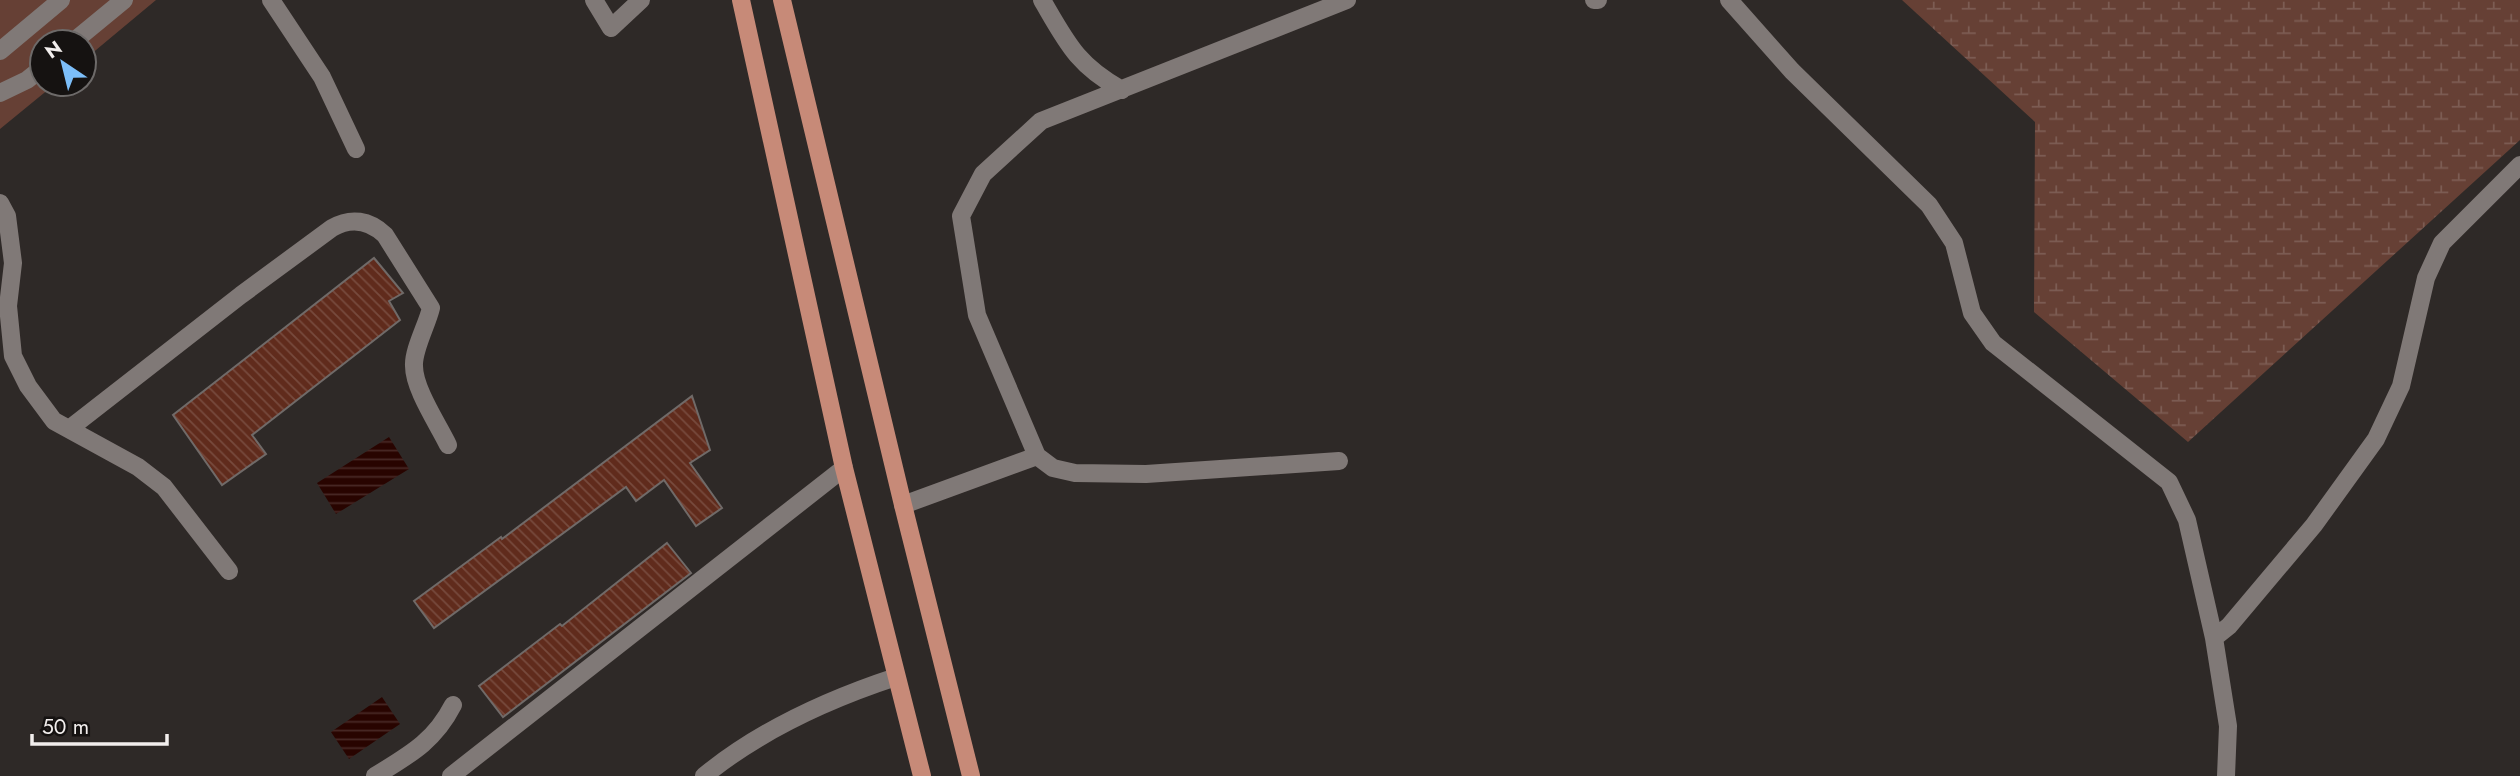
<svg xmlns="http://www.w3.org/2000/svg" width="2520" height="776" font-family="Jost,sans-serif">
	<style>
		.wetland { fill: url(#wetland-marsh) }
		.park { fill: #664035 }
		.water { fill: url(#water-rules) }
		.building { fill: url(#building-back-hatch); stroke: #706a68; stroke-width: 2 }
		.lines { fill: none; stroke-linecap: round; stroke-linejoin: round }
		.minor { stroke: #807977; stroke-width: 18 }
		.major { stroke: #c78a78; stroke-width: 18 }
	</style>
	<defs>
		<pattern id="wetland-marsh" width="20" height="14" patternUnits="userSpaceOnUse" patternTransform="scale(1.75)"><rect width="20" height="14" fill="#664035"/><path d="M1 5h8M5 5V1M11 12h8M15 12V8" fill="none" stroke="#7c5c53"/></pattern>
		<pattern id="water-rules" width="6" height="5" patternUnits="userSpaceOnUse" patternTransform="scale(1.75)"><rect width="6" height="5" fill="#280400"/><path d="M0 2.5h6" fill="none" stroke="#482926"/></pattern>
		<pattern id="building-back-hatch" width="6" height="6" patternUnits="userSpaceOnUse" patternTransform="scale(1.75)"><rect width="6" height="6" fill="#602b1c"/><path d="M-1 5l2 2M0 0l6 6M5-1l2 2" fill="none" stroke="#774a3d"/></pattern>
	</defs>
	<rect width="100%" height="100%" fill="#2e2927"/>
	<path class="wetland" d="M1902,0h618v140l-332,302 -154,-130 1,-190z"/>
	<path class="park" d="M0,0h156l-72,60v-18h-42v42h13l-55,45z"/>
	<path class="water" d="M389,437l20,32 -73,45 -19,-31z
		M382,697l18,27 -51,35 -18,-27z"/>
	<path class="building" d="M374,258l29,35 -14,8 11,19 -148,115 14,19 -44,31 -49,-70z
		M692,396l18,54 -20,13 32,45 -26,18 -32,-46 -28,21 -10,-14 -192,141 -20,-27 87,-64 1,2z
		M667,543l24,30 -188,144 -24,-31 81,-62 2,2z"/>
	<g class="lines">
		<path class="minor" d="M271,0l51,77 34,72
			M594,0l17,28 30,-28
			M1042,0c25,43 35,65 80,90
			M1594,0h4
			M1729,0l63,71 137,134 25,38 18,70 21,30 176,139 18,38 27,118 14,88 -2,50
			M73,42l51,-42
			M0,51l61,-51
			M0,93l27,-13 15,-12
			M0,203l7,13 6,47 -5,43 5,50 15,30 26,35 84,46 26,20 65,84
			M69,429l172,-134 91,-67c19,-11 37,-8 53,7l46,73c-4,17 -18,42 -17,58 0,23 24,58 34,79
			M1339,461l-193,13 -71,-1 -22,-5 -16,-12 -60,-141 -16,-99 22,-42 58,-53 306,-121
			M903,505l134,-49
			M2214,638l15,-12 85,-101 62,-86 25,-53 25,-108 16,-35 78,-78
			M375,776c34,-21 59,-34 78,-71
			M451,776l393,-308
			M704,776c55,-45 125,-77 192,-99"/>
		<path class="major" d="M741,0l103,468 78,308
			M782,0l121,505 68,271"/>
	</g>
	<g transform="translate(63 63) rotate(325)"><circle r="33" fill="#151211" stroke="#6d6a69" stroke-width="2"/>
	<path d="M0-5L12 26L0 18L-12 26Z" fill="#7cbef9"/>
	<text y="-10" font-size="19" font-weight="bold" text-anchor="middle" fill="#f2eeed">N</text>
	</g>
	<path d="M32 734v10h135v-10" fill="none" stroke="#f2eeed" stroke-width="3.5"/>
	<text x="42" y="734" font-size="21" fill="#f2eeed" stroke="#151211" stroke-width="5" paint-order="stroke">50 m</text>
</svg>
